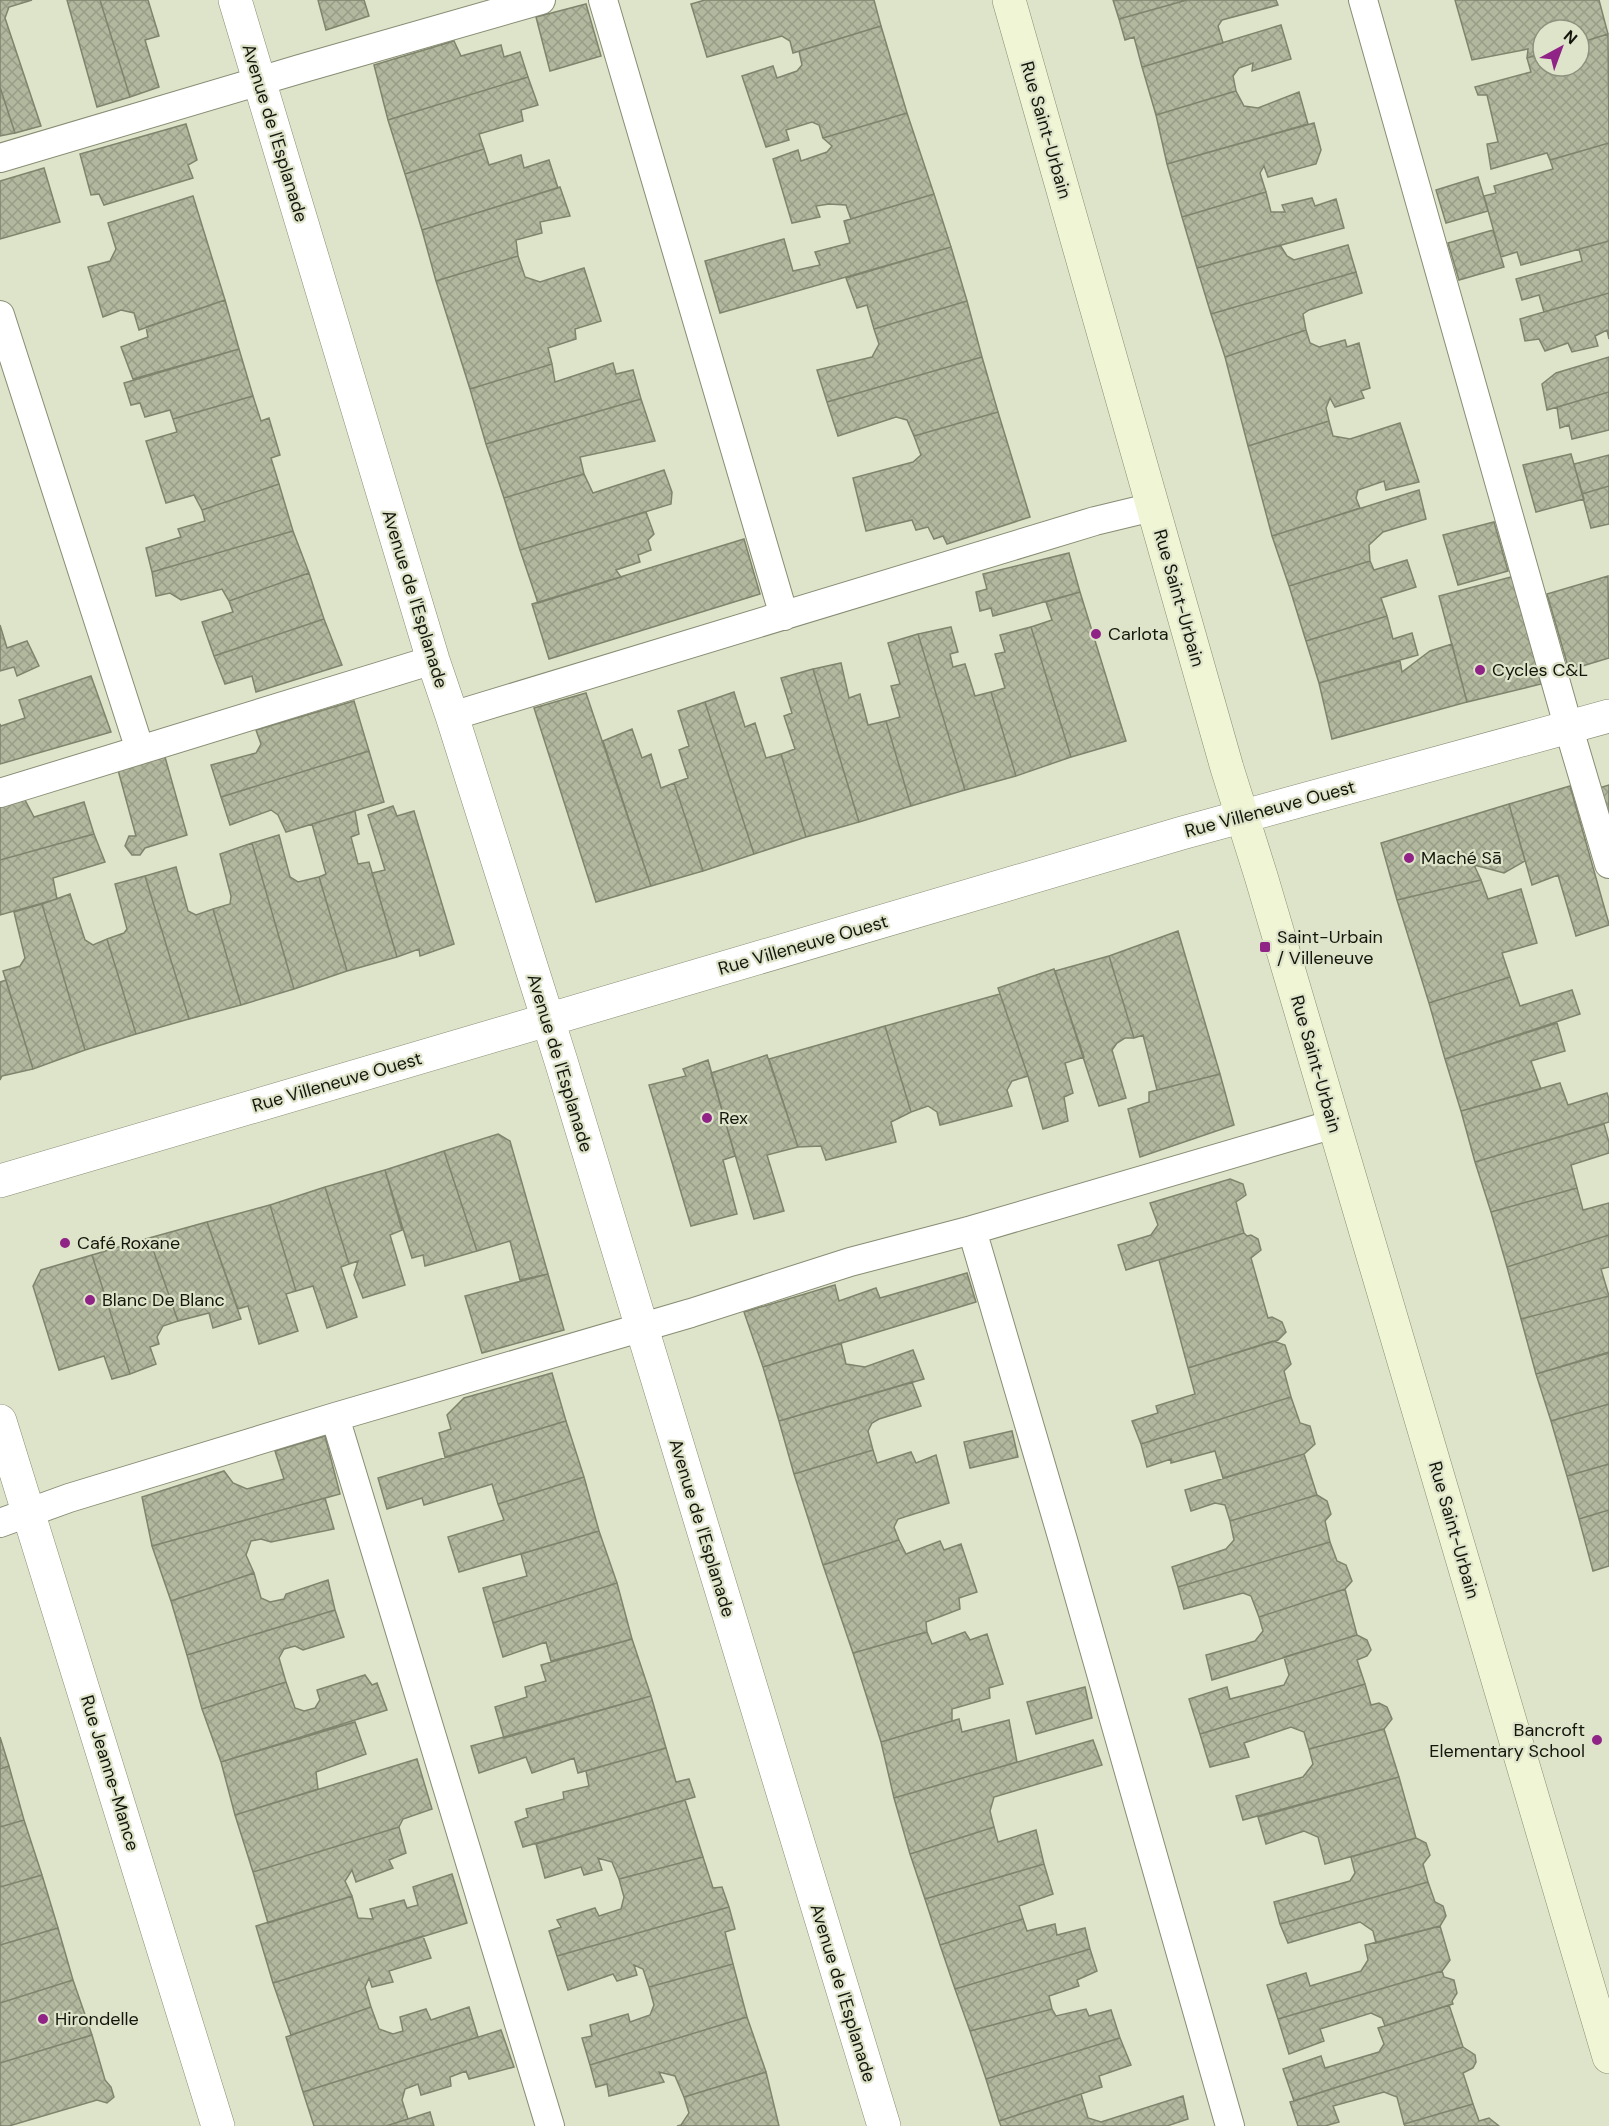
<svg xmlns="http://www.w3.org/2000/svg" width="1609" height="2126" font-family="'DM Sans',sans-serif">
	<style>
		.building { fill: url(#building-cross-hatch); stroke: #7f846c; stroke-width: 1.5 }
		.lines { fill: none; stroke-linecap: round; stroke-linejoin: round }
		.lane-casing { stroke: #878d74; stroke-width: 30 }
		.street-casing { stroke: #878d74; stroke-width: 34 }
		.secondary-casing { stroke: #878d74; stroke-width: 34 }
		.lane { stroke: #fff; stroke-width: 28 }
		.street { stroke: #fff; stroke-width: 33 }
		.secondary { stroke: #f0f5d6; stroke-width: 33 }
		.poi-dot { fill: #8f2386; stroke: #dee4c9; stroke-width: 2 }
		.labels { text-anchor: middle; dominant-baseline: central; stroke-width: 4.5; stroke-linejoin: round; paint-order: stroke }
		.street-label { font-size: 18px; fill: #14160d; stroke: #dee4c9 }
		.poi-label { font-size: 18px; fill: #14160d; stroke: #dee4c9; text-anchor: start }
	</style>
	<defs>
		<pattern id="building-cross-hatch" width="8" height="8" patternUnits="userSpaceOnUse" patternTransform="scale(1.5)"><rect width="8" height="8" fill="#b2b89e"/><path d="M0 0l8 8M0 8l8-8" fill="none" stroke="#989d87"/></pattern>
	</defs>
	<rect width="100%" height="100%" fill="#dee4c9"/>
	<path class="building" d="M0,0h32l-23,7 -4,11 36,108 -26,7 -15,-46z
		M67,0h33l30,97 -33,10z
		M100,0h48l11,36 -14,4 14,47 -29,10z
		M318,0h46l5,16 -43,14z
		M705,0h169l7,26 -88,27 -3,-12 -8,-5 -75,21 -16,-53z
		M1113,0h74l-68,19z
		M1187,0h89l2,5 -56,15 -4,6 5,17 -81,24 -8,-30 -9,3 -6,-21z
		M1455,0h144l9,34 -29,9v-13h-36v23l-16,5 1,-9 -56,11z
		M586,4l15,52 -51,15 -14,-54z
		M1281,25l10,34 -39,12 1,-8 -14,5 -6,8 3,15 -80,24 -14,-48z
		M881,26l26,87 -84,25 -4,-13 -7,-3 -26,8 3,10 -23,7 -24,-71 31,-10 4,12 20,-7 5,-6 -3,-14z
		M1608,34l1,109 -59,17 -3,-7 -56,16 -4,-25 11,-2 -11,-47h-9l-3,-8 56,-15 -4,-14 16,-5v13h36v-23z
		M454,41l7,15 40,-11 3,12 16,-5 8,25 -140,43 -14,-55z
		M528,77l10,28 -17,5 2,11 -44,13 5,15 -79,25 -17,-54z
		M0,87l15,46 -15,3z
		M1236,91l8,15 14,2 41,-16 9,32 -141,40 -11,-49z
		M907,113l27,81 -83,25 -5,-14 -17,-1 -13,2 4,11 -28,6 -19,-64 25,-9 3,11 26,-9 5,-6 -9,-8z
		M1314,123l7,27 -5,14 -48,13 -4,-11 -4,7 6,19 -84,25 -15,-53z
		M186,124l11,36 -9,5 5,13 -89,27 -5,-11 -8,1 -11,-41z
		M1609,143v98l-88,24 -4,-13 -16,5 -17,-61 12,-3 -2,-7 59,-17 -3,-9z
		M484,149l5,16 32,-10 3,13 25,-8 9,28 -136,42 -17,-56z
		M44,168l16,54 -60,17v-58z
		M1478,177l10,34 -42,12 -10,-33z
		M560,187l10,29 -30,6 2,11 -26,7 2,16 -82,25 -14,-51z
		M1266,192l5,20h14l-3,-7 30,-7 3,8 21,-7 8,29 -147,40 -15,-51z
		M934,194l17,53 -231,66 -15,-52 79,-22 9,32 27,-6 -5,-13 35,-9 -6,-22z
		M193,196l32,104 -86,30 -5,-17 -13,-3 -18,7 -15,-50 22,-6 6,-12 -8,-26z
		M1493,230l11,37 -45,13 -11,-37z
		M1609,241v52l-65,19 -5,-17 -17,5 -6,-21 66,-18 -3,-12z
		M1280,245l7,11 7,4 54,-15 8,27 -145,42 -14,-46z
		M951,247l16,54 -93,28 -7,-24 -10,3 -11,-30z
		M518,256l7,21 15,5 44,-14 17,53 -26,8 1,10 -28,9 4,16 -82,25 -34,-108z
		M1356,272l6,21 -53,17 -6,4 3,16 -81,27 -14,-43z
		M1609,293v46l-2,-9 -12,6 3,10 -26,6 -4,-9 -23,8 -6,-12 -14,2 -5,-22z
		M225,300l14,49 -106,30 -12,-32 27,-10 -2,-10z
		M967,301l15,56 -155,45 -10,-32 55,-13 7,-13 -5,-15z
		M1306,330l4,13 9,4 26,-7 2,7 12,-4 11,45 -9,3 3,7 -29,9 -5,-9 -4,10 3,13 -81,25 -23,-89z
		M239,349l14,47 -80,23 -3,-9 -25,7 -5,-14 -9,2 -7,-22z
		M982,357l16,55 -84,24 -7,-16 -11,-3 -58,19 -11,-34z
		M1609,357v35l-62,18 -5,-26 14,-11z
		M613,363l3,11 17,-4 8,29 -155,45 -16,-55 82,-25 3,18z
		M1609,392v38l-37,9 -3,-14 -9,3 -3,-21z
		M253,396l8,25 8,-3 11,37 -9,3 8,26 -77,26 -8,-15 -28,8 -20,-62 31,-9 -4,-13z
		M641,399l14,42 -75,16 4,17 -80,24 -18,-54z
		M998,412l32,105 -83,27 -4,-8 -9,3 -6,-12 -12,3 -4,-10 -46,11 -13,-53 60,-16 8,-7 -7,-19z
		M1329,421l4,15 17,3 50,-16 19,59 -33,8 -2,-9 -26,9 -2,8 4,10 -88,28 -24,-90z
		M1571,454l13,45 -48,13 -13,-47z
		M1609,455v31l-27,8 -8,-30z
		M664,470l8,22 -1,12 -151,46 -16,-52 80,-24 9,19z
		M279,484l14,47 -141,41 -6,-24 35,-11 -3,-8 27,-8 -3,-11z
		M1609,486v38l-18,4 -9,-34z
		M1419,490l7,29 -43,13 -14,13 1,16 -81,25 -17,-50z
		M646,512l8,22 -6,6 3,10 -13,5 2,7 -24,8 5,7 -83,26 -18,-53z
		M1494,522l14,49 -50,14 -15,-50z
		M293,531l16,42 -80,28 -7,-12 -41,11 -11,-7 -14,3 -4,-24z
		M744,539l16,55 -211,65 -17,-55z
		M1069,553l11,39 -87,24 -2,-8 -11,3 -4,-19 11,-3 -4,-15z
		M1407,560l9,27 -35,11 6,18 -81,25 -17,-55 81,-25 4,9z
		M309,573l15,46 -110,37 -12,-34 31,-10 -4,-11z
		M1515,576l26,108 -74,18 -28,-106z
		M1608,576l1,82 -40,12 -22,-76z
		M1080,592l46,149 -55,16 -40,-130 21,-7 -6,-18z
		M1387,616l6,23 19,-6 6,22 -99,28 -13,-42z
		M324,619l18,46 -86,27 -4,-16 -27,8 -11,-28z
		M0,625l7,23 20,-7 12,25 -22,10 -3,-9 -14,4z
		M951,627l7,25 -8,2 3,13 12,-3 10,32 16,-4 25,84 -51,14 -47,-156z
		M1031,627l40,130 -55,19 -25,-84 14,-4 -10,-34 10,-2 -5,-17z
		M918,634l47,156 -54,16 -25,-85 14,-4 -9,-31 9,-2 -12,-41z
		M1452,644l15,58 -135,37 -13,-56 81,-22 2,11 28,-21z
		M841,663l8,35 11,-4 8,31 18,-4 25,85 -52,16 -46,-153z
		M813,669l46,153 -53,15 -25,-83 14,-5 -11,-33 8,-3 -11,-35z
		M91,676l20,56 -111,32v-40l1,2 24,-8 -6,-18z
		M734,692l11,35 10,-4 11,35 15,-4 25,83 -52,17 -49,-152z
		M586,693l65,193 -55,16 -62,-194z
		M354,701l15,50 -148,46 -10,-32 45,-12 5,-9 -5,-14z
		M705,702l49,152 -51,17 -29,-88 14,-5 -9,-28 10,-4 -11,-35z
		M632,729l10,29 9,-4 10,34 13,-5 29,88 -52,15 -48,-145z
		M369,751l15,51 -98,30 -8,-17 -7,-5 -41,15 -9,-28z
		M165,757l22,78 -42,13 -5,7h-8l-7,-9 4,-10h7l-18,-66z
		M1609,785v37l-10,-34z
		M1570,786l39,138v1l-33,11 -18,-61 -26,10 -23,-81z
		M25,800l9,17 50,-15 10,32 -94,26v-53z
		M1509,804l16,57 -21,12 -30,-8 7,15 -84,20 -16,-57z
		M393,806l4,10 17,-5 40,133 -34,12 -1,-7 -22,8 -25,-84 13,-3 -17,-55z
		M355,811l4,23 -8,3 7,27 11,-2 28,95 -50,14 -28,-94 7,-3 -14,-50z
		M94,834l11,28 -52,16 4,21 -57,16v-55z
		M279,835l11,42 8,5 21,-5 28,94 -53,18 -42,-146z
		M252,843l42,146 -53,16 -28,-96 17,-5 1,-8 -11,-42z
		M176,867l12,44 8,4 17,-6 28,96 -52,14 -44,-143z
		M145,876l44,143 -53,15 -29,-95 17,-6 3,-4 -12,-45z
		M1481,880l7,19 33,-10 16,54 -35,10 8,24 -81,26 -32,-103z
		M70,894l15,46 8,5 14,-6 29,95 -51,16 -43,-146z
		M42,904l43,146 -52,19 -30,-98 17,-5 5,-8 -11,-46z
		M1178,931l42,143 -63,16 -14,-55 -9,3 -25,-82z
		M1109,956l25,82h-9l-8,5 -5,7 14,48 -27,8 -44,-135z
		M1054,969l30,88 -19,6 8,30 -9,4 4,24 -25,8 -15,-53 -30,-88z
		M1510,977l10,29 52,-16 8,24 -135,45 -16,-56z
		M6,980l27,89 -31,7 -2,4v-98z
		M1000,994l28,82 -16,5 -5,9 5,16 -72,19 -3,-13 -9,-6 -17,6 -26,-86z
		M1557,1023l8,28 -34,10 10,28 -80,22 -16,-52z
		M885,1026l26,86 -20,10 5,20 -70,18 -5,-14 -23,1 -29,-88z
		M767,1055l31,92 -31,8 17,56 -30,8 -43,-146z
		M708,1060l27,96 -12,4 14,54 -46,12 -42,-141 37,-9 -3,-7z
		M1220,1074l14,51 -94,32 -12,-48 21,-7v-10z
		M1560,1083l8,22 39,-12 2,6v23l-134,40 -14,-51z
		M1604,1124l5,18v11l-38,12 6,23 -86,24 -16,-50z
		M498,1134l12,7 38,133 -28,6 -10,-39 -33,10 -33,-100z
		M444,1151l33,100 -52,15 -2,-11 -11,3 -27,-88z
		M385,1170l17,60 -12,5 15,50 -42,13 -9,-23 4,-14 -9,3 -24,-77z
		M1230,1179l13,5 3,11 -10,7 8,31 -118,37 -8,-25 33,-10 7,-10 -8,-22z
		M325,1187l24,77 -8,3 16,50 -30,11 -14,-42 -17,5 -26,-86z
		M1577,1188l6,22 26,-7v32l-102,32 -16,-55z
		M270,1205l26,86 -10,3 12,37 -39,13 -11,-38 -10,3 -31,-87z
		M207,1222l34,97 -28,9 -4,-15 -31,8 -29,-83z
		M1244,1233l3,3 4,-1 7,4 3,11 -10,8 17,60 4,-1 10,5 4,10 -8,8 -90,28 -29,-108z
		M1609,1235v32l-8,2 8,27 -88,23 -14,-52z
		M149,1238l29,83 -15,5 -6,11 2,7 -9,3 6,17 -26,10 -38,-119z
		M92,1255l38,119 -18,5 -8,-23 -45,14 -26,-84 8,-16z
		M967,1273l9,29 -213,65 -19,-55 91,-27 4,16 37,-13 4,10z
		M548,1274l16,56 -82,23 -17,-57z
		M1609,1296v56l-73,22 -15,-55z
		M1273,1341l12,4 6,19 -7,7 7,26 -150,47 -9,-23 26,-8 -2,-7 39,-12 -7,-26z
		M841,1343l5,21 19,3 48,-17 11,29 -145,42 -16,-54z
		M1609,1353v51l-58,17 -15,-47z
		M552,1373l14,48 -121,36 -6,-24 12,-4 -4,-14 17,-17z
		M912,1382l9,24 -42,13 -7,4 -4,8 5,19 -79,24 -15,-53z
		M1291,1397l9,26 10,3 5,18 -11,10 -81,24 -8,-27 -44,12v-4l-24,8 -6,-23z
		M1609,1404v60l-42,12 -16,-55z
		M566,1421l18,56 -86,27 -6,-20 -68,21 -2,-7 -35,11 -9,-31z
		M1012,1431l6,26 -48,11 -6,-26z
		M325,1436l15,58 -188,52 -10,-49 82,-26 9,12 14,6 37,-10 -9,-28z
		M873,1450l4,13 34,-11 5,11 20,-8 13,48 -51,16 -4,8 5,13 -76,25 -29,-91z
		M1304,1454l13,41 -87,26 -5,-16 -10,-2 -24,8 -6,-21z
		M1609,1464v46l-30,9 -12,-43z
		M584,1477l15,54 -140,41 -11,-35 56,-17 -6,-16z
		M1317,1495l10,6 4,13 -6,7 5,21 -152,45 -6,-20 54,-18 8,-9 -4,-19z
		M325,1498l9,31 -63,13 -10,-3 -10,2 -5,14 8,18 -83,28 -19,-55z
		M1609,1510v56l-16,5 -14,-52z
		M599,1531l18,52 -124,40 -10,-35 44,-12 -6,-22z
		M899,1540l7,14 34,-13 4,9 17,-6 16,48 -18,6 1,11 -34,13 1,10 -74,21 -30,-88z
		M1330,1542l7,19 9,4 6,16 -7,8 -86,28 -8,-21 -8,-3 -59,16 -6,-22z
		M254,1573l7,25 9,4 14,-3 2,-5 42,-14 7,30 -148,45 -16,-54z
		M617,1583l15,56 -81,22 -5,-19 -43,15 -10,-34z
		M1345,1589l12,46 -145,45 -6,-25 49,-14 8,-10 -4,-14z
		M335,1610l9,27 -41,13 -8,-4 -11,3 -5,9 7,24 -84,27 -15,-54z
		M927,1632l5,12 33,-12 5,8 17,-6 16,50 -14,4 1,10 -38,11v12l-71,21 -28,-89z
		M1357,1635l10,5 4,10 -4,6 -10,4 8,24 -165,50 -11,-35 38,-12 3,12 54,-14 5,-10 -5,-18z
		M632,1639l19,57 -147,42 -9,-31 32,-10 -2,-10 21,-6 -5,-16z
		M365,1675l7,10 5,-2 10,27 -166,52 -19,-53 84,-27 9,26 9,3 11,-3 5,-8 -3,-10z
		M1365,1684l6,21 8,-2 8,4 5,12 -8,10 -75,20 -5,-17 -13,-5 -47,16 5,14 -39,10 -10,-33z
		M1085,1687l7,31 -56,16 -9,-32z
		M651,1696l15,52 -88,25 -4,-15 -42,15 -6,-16 -47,16 -8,-27z
		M959,1719l3,13 47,-12 8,42 -123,36 -13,-56z
		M355,1722l11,32 -50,18 2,17 -83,26 -14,-53z
		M1384,1729l15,48 -156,43 -7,-24 67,-19 10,-13 -4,-15z
		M0,1737l9,29 -9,3z
		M1093,1740l9,25 -108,32 -4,14 4,16 -84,27 -16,-56z
		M666,1748l10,34 13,-3 6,18 -172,50 -8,-25 13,-5 -2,-8 38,-10 -1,-7 26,-6 -3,-15z
		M417,1759l15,50 -29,10 -4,8 -146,45 -18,-57z
		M9,1766l15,54 -24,7v-58z
		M1399,1777l17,61 -91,26 -7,-27 -14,-6 -38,13 -8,-27z
		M685,1800l18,57 -84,22 -7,-17 -14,-4 4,12 -18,5 -3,-8 -36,11 -9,-34z
		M24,1820l18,55 -42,12v-60z
		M399,1827l7,26 -17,7 4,8 -37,14 -4,-12 -7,11 7,15 -84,27 -15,-51z
		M994,1827l4,15 38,-12 8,34 -119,35 -15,-45z
		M1416,1838l10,5 4,12 -7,9 5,18 -148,42 -6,-22 76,-21 5,-8 -4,-16z
		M703,1857l10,31 9,-1 7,20 -172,49 -8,-25 12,-4 -4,-7 38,-12 4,8 22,-7 3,-12 -5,-18z
		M1044,1864l9,30 -34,12 4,13 -83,26 -15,-46z
		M452,1874l15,49 -194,60 -17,-57 96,-30 6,22 15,1 -3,-10 34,-9 3,8 11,-3 -5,-18z
		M42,1875l16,53 -58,17v-58z
		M1428,1882l7,20 8,4 3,10 -6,10 -64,17 -3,-12 -13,-9 -72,21 -8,-19z
		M729,1907l6,22 -10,3 8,32 -84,23 -6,-18 -9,-4 3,10 -20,6 -4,-7 -45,16 -11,-34z
		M1023,1919l4,12 28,-7 2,11 28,-7 5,21 -135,40 -15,-44z
		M1440,1926l10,34 -8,11 -164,48 -11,-34 39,-12 4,13 51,-15 7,-11 -3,-15z
		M58,1928l15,52 -73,23v-58z
		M423,1936l8,22 -42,13 4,11 -21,5 -3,-9 -4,9 6,20 -80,28 -18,-52z
		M1090,1949l7,22 -20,9 2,6 -30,10 3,13 -82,22 -15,-42z
		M733,1964l14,53 -157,48 -8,-27 10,-2 -2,-11 38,-11 2,8 20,-7 4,-10 -5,-18z
		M1442,1971l2,6 10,3 3,13 -5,8 1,3 -68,22 -3,-8 -11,-5 -51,16 4,12 -35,13 -11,-35z
		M73,1980l19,55 -92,28v-60z
		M1449,2005l14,42 -169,54 -11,-32 38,-13 4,12 54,-16 5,-8 -6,-16z
		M371,2007l8,22 14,5 10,-3 -3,-14 26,-8 5,11 38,-13 9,30 -175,55 -17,-55z
		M1052,2009l4,7 30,-7 3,7 22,-6 9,28 -134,41 -16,-48z
		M747,2017l19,55 -82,25 -9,-21 -16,-4 5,10 -55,14 -2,-12 -11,3 -6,-22z
		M501,2030l13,37 -45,12 -3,-8 -16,6 1,9 -30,9 -3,-11 -13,5 -3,11 6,19 -22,7h-72l-11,-34z
		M92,2035l13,45 6,7 3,10 -7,6 -10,-3 -88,26h-9v-63z
		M1120,2038l11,27 -32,11 3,11 -103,34 -13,-42z
		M1463,2047l12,8 1,7 -3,6 -10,5 10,31 -69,20 -7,-27 -13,-5 -51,14 6,16 -14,4h-27l-8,-24z
		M766,2072l13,54h-102l4,-1 8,-12 -5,-16z
		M1081,2094l7,24 13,4 82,-26 5,23 -21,7h-166l-2,-5z
		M1473,2104l6,17 10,-3 10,8h-94l-1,-2z
		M430,2112l4,14h-48z"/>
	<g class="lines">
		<defs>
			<path id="lane" d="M603,0l181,616
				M1363,0l206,729 40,135
				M0,158l300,-89 241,-69
				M0,315l140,435
				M452,716l643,-195 58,-14
				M0,793l433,-133
				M972,1230l91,310 167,586
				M335,1417l215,709
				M0,1523l69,-25 266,-81 356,-104 159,-51 122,-32 362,-106"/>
			<path id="street" d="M235,0l198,660 19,56 109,345 323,1065
				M0,1181l1182,-348 427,-117
				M0,1421l218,705"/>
			<path id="secondary" d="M1009,0l218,768 34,108 348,1181"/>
		</defs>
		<use href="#lane" class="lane-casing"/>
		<use href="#street" class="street-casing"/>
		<use href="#secondary" class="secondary-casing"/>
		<use href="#lane" class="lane"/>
		<use href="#street" class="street"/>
		<use href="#secondary" class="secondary"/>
	</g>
	<g class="poi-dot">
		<circle cx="1096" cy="634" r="6"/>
		<circle cx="1480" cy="670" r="6"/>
		<circle cx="1409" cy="858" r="6"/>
		<rect x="1259" y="941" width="12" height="12" rx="3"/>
		<circle cx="707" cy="1118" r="6"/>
		<circle cx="65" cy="1243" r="6"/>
		<circle cx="90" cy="1300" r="6"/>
		<circle cx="1597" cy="1740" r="6"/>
		<circle cx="43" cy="2019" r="6"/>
	</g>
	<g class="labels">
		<g class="street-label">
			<text transform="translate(1046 130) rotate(74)">Rue Saint-Urbain</text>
			<text transform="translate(275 133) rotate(73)">Avenue de l'Esplanade</text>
			<text transform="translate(1179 598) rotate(74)">Rue Saint-Urbain</text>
			<text transform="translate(415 599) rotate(73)">Avenue de l'Esplanade</text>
			<text transform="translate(1270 809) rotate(-15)">Rue Villeneuve Ouest</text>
			<text transform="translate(803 945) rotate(-16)">Rue Villeneuve Ouest</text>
			<text transform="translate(560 1063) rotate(73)">Avenue de l'Esplanade</text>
			<text transform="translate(1316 1064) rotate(74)">Rue Saint-Urbain</text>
			<text transform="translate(337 1082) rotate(-16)">Rue Villeneuve Ouest</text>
			<text transform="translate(702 1528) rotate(73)">Avenue de l'Esplanade</text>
			<text transform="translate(1454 1530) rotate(74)">Rue Saint-Urbain</text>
			<text transform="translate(110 1773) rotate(73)">Rue Jeanne-Mance</text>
			<text transform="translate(843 1993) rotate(73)">Avenue de l'Esplanade</text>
		</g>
		<g class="poi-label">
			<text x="1108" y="634">Carlota</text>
			<text x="1492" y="670">Cycles C&amp;L</text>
			<text x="1421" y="858">Maché Sā</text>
			<text x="1277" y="937">Saint-Urbain<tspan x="1277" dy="21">/ Villeneuve</tspan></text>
			<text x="719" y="1118">Rex</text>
			<text x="77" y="1243">Café Roxane</text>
			<text x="102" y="1300">Blanc De Blanc</text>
			<text x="1585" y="1730" text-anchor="end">Bancroft<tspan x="1585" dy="21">Elementary School</tspan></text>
			<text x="55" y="2019">Hirondelle</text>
		</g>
	</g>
	<g transform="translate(1561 48) rotate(41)"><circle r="28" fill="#dee4c9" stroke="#8d927e" stroke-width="1.5"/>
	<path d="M0-4.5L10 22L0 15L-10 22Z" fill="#8f2386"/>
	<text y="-9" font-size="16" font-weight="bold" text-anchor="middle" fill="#14160d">N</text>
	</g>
</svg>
